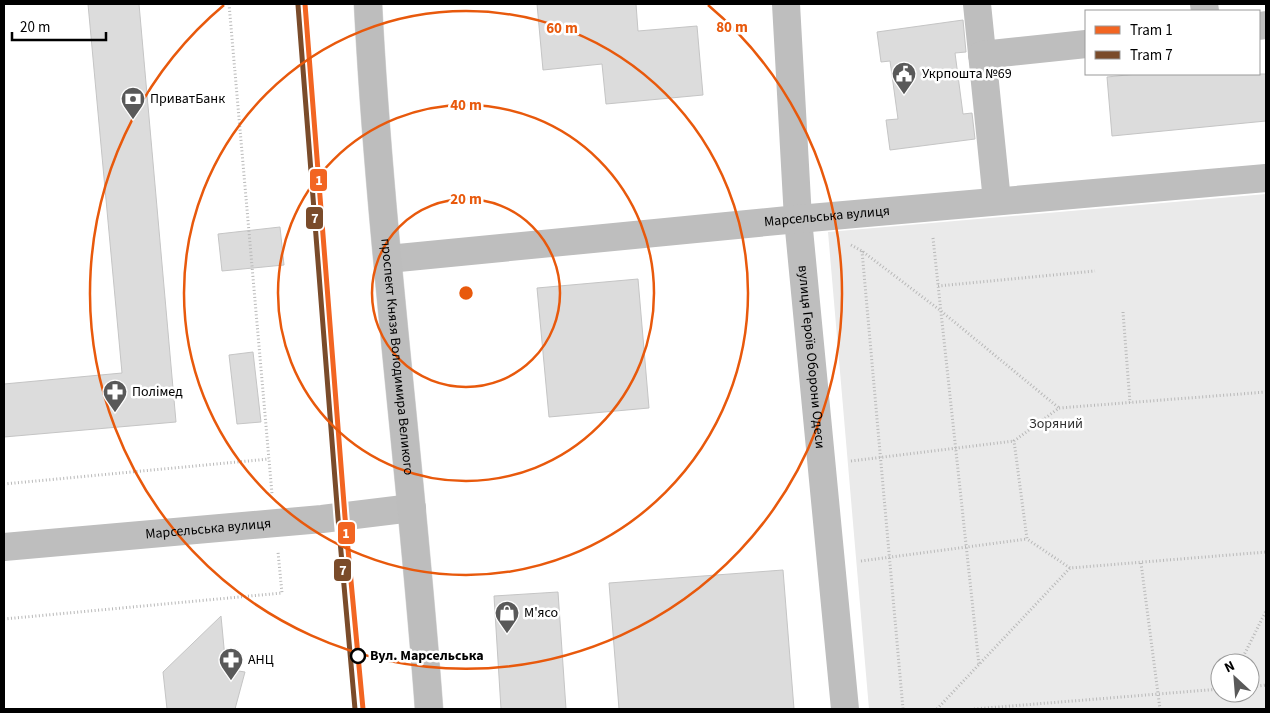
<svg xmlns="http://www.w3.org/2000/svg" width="1270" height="713" font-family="'Source Sans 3',sans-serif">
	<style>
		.green { fill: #eaeaea; fill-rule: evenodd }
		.building { fill: #dcdcdc; stroke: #c5c5c5 }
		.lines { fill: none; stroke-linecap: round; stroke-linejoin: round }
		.major-casing { stroke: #dbdbdb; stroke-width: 29 }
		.path { stroke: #b8b8b8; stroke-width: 3; stroke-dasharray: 1 2.5; stroke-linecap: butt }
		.minor { stroke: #bebebe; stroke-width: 28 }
		.major { stroke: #bdbdbd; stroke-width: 28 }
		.tram-1-casing { stroke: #fff; stroke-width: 9 }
		.tram-2-casing { stroke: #fff; stroke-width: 9 }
		.tram-1 { stroke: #f26522; stroke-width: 5 }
		.tram-2 { stroke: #7a4b2a; stroke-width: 5 }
		.ring { fill: none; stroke: #e8590c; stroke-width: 2.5 }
		.stop-dot { fill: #fff; stroke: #000; stroke-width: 2.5 }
		.labels { text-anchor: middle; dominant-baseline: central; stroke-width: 5; stroke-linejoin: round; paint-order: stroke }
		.poi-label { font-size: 14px; fill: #000; stroke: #fff; text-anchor: start }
		.street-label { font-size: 14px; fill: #000; stroke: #fff }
		.park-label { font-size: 14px; fill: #2f2f2f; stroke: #fff }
		.stop-label { font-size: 14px; font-weight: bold; fill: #000; stroke: #fff; text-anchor: start }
		.centre { fill: #e8590c; stroke: #fff; stroke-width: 2.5 }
		.ring-label { font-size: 15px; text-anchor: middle; font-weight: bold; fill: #e8590c; stroke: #fff; stroke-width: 5; stroke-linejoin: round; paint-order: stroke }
		.line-badge { stroke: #fff; stroke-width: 2 }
		.badge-label { font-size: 14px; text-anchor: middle; font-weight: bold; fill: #fff }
	</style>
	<rect width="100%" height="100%" fill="#fff"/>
	<path class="green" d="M1266,194v515h-397l-41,-477zM1220,663h30v30h-30z"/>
	<path class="building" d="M88,4h51l37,418 -172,15v-53l118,-11z
		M537,4h99l2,27 59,-5 6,69 -97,9 -4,-40 -59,6z
		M963,20l3,32 -11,1 8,61 9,-1 3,26 -85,11 -4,-30 12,-1 -8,-58 -9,1 -4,-30z
		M1137,74h129v47l-154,15 -5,-59z
		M280,227l4,38 -62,6 -4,-37z
		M638,279l11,129 -100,9 -12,-129z
		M253,352l8,70 -24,2 -8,-69z
		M783,570l11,139h-175l-10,-126z
		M558,592l8,117h-65l-7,-113z
		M221,616l5,53 19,3 -10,37h-68l-4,-37z"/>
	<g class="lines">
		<defs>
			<g id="major">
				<path id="s4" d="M368,4c12,235 44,470 61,705"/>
			</g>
		</defs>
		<use href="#major" class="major-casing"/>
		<path class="path" d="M229,4l43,490
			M933,238l46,427
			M851,245l11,6 79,60 118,97
			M862,251l41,458
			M938,286l157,-15
			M1123,312l7,91
			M1266,392l-207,16 -45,33 13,98 43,29 196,-16
			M851,461l163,-20
			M4,484l265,-25
			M861,561l166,-22
			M1141,563l19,146
			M4,619l278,-26 -4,-41
			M1240,663l26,-52
			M1250,687l16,-2
			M937,709l133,-141
			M974,709l246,-20"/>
		<g class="minor">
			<path id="s1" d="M786,4l12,215 47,490"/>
			<path d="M977,4l20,197"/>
			<path d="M1204,4l1,7"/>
			<path d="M1259,26l7,-1"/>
			<path d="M982,55l104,-11"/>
			<path id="s2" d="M388,259l410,-40 468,-41"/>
			<path id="s3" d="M4,547l318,-28 90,-11"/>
		</g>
		<use href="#major" class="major"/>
		<defs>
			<path id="tram-1" d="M305,4l40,513 18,192"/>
			<path id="tram-2" d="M298,5l40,513 17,191"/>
		</defs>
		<use href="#tram-1" class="tram-1-casing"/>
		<use href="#tram-2" class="tram-2-casing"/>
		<use href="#tram-1" class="tram-1"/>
		<use href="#tram-2" class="tram-2"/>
	</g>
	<g class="ring">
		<circle cx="466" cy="293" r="94"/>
		<circle cx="466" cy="293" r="188"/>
		<circle cx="466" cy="293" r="282"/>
		<path d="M708 5A376 376 0 1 1 224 5"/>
	</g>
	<defs>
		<symbol id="civic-pin" viewBox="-11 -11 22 30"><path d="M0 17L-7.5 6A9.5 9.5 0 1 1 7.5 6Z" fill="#595959" stroke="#fff"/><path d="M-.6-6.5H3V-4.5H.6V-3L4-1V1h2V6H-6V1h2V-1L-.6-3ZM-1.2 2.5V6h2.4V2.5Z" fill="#fff"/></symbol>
		<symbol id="bank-pin" viewBox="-11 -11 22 30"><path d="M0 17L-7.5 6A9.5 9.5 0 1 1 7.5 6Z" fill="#595959" stroke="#fff"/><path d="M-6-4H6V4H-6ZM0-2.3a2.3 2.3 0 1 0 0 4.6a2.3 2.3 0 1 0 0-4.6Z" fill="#fff"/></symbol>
		<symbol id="pharmacy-pin" viewBox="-11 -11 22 30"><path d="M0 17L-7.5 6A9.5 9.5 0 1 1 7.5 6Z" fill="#595959" stroke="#fff"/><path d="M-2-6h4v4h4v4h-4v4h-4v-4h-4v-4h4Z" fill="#fff"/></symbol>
		<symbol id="shop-pin" viewBox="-11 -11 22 30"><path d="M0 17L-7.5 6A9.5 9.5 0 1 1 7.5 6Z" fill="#595959" stroke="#fff"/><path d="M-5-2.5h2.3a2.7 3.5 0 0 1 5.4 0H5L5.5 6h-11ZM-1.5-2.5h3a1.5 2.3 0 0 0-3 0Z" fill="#fff"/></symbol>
	</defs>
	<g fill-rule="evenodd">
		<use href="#civic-pin" x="890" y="60" width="28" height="38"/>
		<use href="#bank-pin" x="119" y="85" width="28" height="38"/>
		<use href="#pharmacy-pin" x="101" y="378" width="28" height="38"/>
		<use href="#shop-pin" x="493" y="599" width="28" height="38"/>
		<use href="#pharmacy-pin" x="217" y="646" width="28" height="38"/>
	</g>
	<circle class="stop-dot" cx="358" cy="656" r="7"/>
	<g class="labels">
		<g class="poi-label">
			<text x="922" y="74">Укрпошта №69</text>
			<text x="150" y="99">ПриватБанк</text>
			<text x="132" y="392">Полімед</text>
			<text x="524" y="613">М'ясо</text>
			<text x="248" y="660">АНЦ</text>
		</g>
		<g class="street-label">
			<text stroke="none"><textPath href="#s2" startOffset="441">Марсельська вулиця</textPath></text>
			<text stroke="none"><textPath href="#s4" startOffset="354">проспект Князя Володимира Великого</textPath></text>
			<text stroke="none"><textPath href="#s1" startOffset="354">вулиця Героїв Оборони Одеси</textPath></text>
			<text stroke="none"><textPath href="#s3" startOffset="205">Марсельська вулиця</textPath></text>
		</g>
		<g class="park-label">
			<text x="1056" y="424">Зоряний</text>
		</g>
		<g class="stop-label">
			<text x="370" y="656">Вул. Марсельська</text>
		</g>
	</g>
	<circle cx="466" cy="293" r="8" class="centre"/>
	<g class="ring-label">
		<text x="732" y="32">80 m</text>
		<text x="562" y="33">60 m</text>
		<text x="466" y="110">40 m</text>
		<text x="466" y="204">20 m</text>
	</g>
	<g class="line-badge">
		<rect x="309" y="168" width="19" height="24" rx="5" fill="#f26522"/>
		<rect x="305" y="206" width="19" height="24" rx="5" fill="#7a4b2a"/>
		<rect x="337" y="521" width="19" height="24" rx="5" fill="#f26522"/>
		<rect x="333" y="558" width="19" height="24" rx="5" fill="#7a4b2a"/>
	</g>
	<g class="badge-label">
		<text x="319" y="185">1</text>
		<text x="315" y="223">7</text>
		<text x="346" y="538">1</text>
		<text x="343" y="575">7</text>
	</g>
	<rect width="1270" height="713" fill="none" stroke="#000000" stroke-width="10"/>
	<rect x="1085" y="10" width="175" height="65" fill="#ffffff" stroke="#999999"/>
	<rect x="1095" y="26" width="25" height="8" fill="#f26522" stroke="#999999"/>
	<text x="1130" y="35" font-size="15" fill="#000000">Tram 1</text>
	<rect x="1095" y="51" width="25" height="8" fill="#7a4b2a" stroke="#999999"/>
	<text x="1130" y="60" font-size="15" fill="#000000">Tram 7</text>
	<g transform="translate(1235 678) rotate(334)"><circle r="24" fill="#ffffff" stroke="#999999"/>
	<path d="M0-4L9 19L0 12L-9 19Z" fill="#595959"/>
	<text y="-8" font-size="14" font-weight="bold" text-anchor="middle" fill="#000000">N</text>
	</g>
	<path d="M12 32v8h94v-8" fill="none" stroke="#000000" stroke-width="2.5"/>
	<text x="20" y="32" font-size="15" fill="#000000" stroke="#ffffff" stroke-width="4" paint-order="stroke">20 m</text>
</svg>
